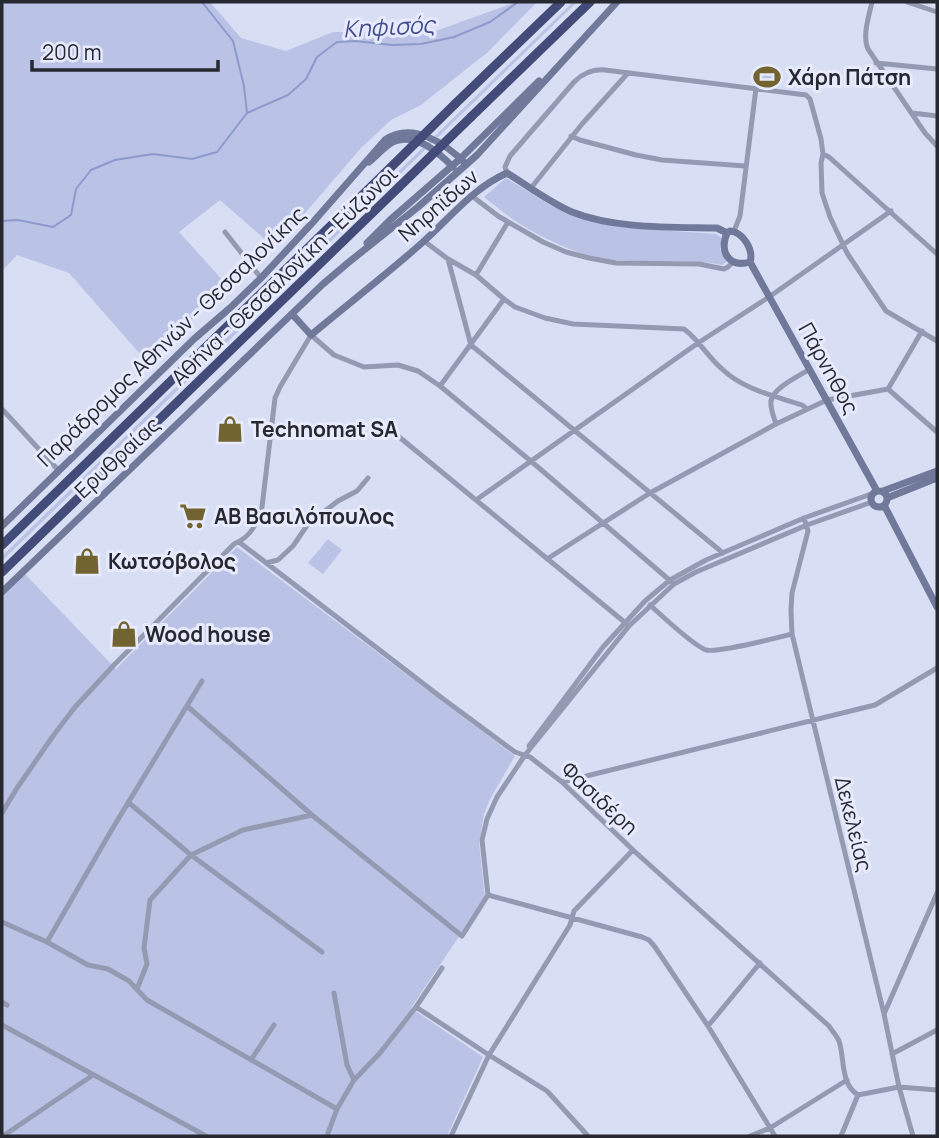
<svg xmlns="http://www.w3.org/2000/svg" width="939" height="1138" font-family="Manrope,sans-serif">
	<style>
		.green { fill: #bac3e6 }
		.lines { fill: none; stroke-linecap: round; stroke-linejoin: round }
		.stream { stroke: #8e9acd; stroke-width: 2 }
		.street { stroke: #949ab1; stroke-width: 5 }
		.secondary { stroke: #71799a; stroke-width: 7 }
		.highway { stroke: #434c79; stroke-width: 9 }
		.highway-bridge { stroke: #434c79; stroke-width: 9 }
		.labels { text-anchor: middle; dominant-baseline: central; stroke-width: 6; stroke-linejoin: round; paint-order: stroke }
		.poi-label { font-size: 21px; font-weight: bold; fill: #272931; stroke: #e7ebfd; text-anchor: start }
		.street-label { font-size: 21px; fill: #272931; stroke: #e7ebfd }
		.water-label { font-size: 23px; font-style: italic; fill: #434e8f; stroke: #e7ebfd }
	</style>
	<rect width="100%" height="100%" fill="#d8def4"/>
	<path class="green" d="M2,2h208l31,36 45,13 47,-19h100l83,-30h21l-49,50 -67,53 -30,15 -30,28 -86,100 -55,-48 -41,32 48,53 -79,78 -79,-90 -52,-18 -15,16z
		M573,2h4l-575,559v-5z
		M754,69l27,2 -2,15 -26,-3z
		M506,178l44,27 70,22 96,7 6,4c-4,13 -2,12 6,23l-6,4c-40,-8 -83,0 -124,-7 -22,-4 -66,-25 -84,-38 -10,-7 -20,-15 -30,-23z
		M328,539l14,11 -19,24 -15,-11z
		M237,547l278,209 -25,43 -6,15 -5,29 6,55 -74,110 72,49 -36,79h-445v-540l23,-22 91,95z"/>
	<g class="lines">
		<path class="stream" d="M202,2l31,39 11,45 3,27
			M2,221l16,-1 35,7 18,-12 5,-26 15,-19 24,-10 38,-6 39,5 25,-7 30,-39 41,-18 18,-16 11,-22 20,-15 18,-1 37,4 29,-1 33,-7 36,-15 28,-20"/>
		<path class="street" d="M872,2c-3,14 -10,34 -4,47l57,84 12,13
			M907,2l30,10
			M876,63l61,6
			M912,113l25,3
			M571,136l9,4 56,15 26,5 83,6
			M823,154l6,3 108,97
			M507,173l-2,-6 5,-11 64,-74c9,-9 19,-13 31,-12l201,25 4,4 11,40 2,15 -2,9 1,30 8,24 17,36 39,58 51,30
			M531,188l51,-64 46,-51
			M472,196l26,20 45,26 23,10 23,6 27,5 83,1 25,5 4,-2 5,-5
			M734,231l6,-15 16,-128
			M225,232l36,46
			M424,241l24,18 28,16 28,24 11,8 30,11 28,6 111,5c15,11 24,28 38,40 22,21 53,27 80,36l5,4
			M448,259l23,86 252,208
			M476,275l32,-53
			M440,386l64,-87
			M888,389l34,-58
			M888,389l49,43
			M2,409l57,62
			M776,424c-2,-7 -6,-15 -5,-23 2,-13 28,-25 39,-32
			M398,436l230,189
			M476,500l222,-157 71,-46 122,-86
			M804,518l4,13 -16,62 -1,17 1,24 92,380 15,73 14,49
			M239,542l203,156 73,54 15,5 32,25 71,68 196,176c3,5 8,10 10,15 6,18 1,43 19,54l41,-8 38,3
			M547,559l103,-66 126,-69 51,-24 61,-11
			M266,563l12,-3 15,-14 15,-22 30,-23 19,-10 11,-13
			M650,605c11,10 44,41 56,45 12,3 70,-12 86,-16
			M187,706l125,109 150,121 26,-41
			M529,746l74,-99 42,-46 25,-21 36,-20 98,-42 70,-25
			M562,782l313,-77 62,-37
			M128,802l63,53 131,97
			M2,813l15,-25 36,-52 22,-29 39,-42 120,-121c17,-7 24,-21 28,-37l13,-109 5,-11 31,-52 23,20 30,12 34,-2 20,6 22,15 92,76 142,122
			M488,895l-6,-55 5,-21 10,-22 28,-42 104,-129 45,-42 22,-12 111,-47 65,-23
			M488,895l154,42 7,3 6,7 53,79 67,110
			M2,922l45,20 41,23 20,4 21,12 18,19 190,109
			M47,942l64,-111 91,-150
			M137,989l10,-25 -3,-16 6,-48 41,-45 52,-25 69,-15
			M334,993l13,72 7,15
			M2,1002l5,3
			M416,1007l73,48 58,36 41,45
			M884,1014l53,-121
			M2,1025l204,111
			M708,1026l52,-63
			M892,1054l45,-24
			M251,1060l23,-35
			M3,1136l90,-61
			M327,1136l10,-27 17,-29 26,-27 36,-46 26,-39
			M451,1136l38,-81 81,-130 4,-14 59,-61
			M750,1136l20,-8 77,-48
			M841,1136l17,-41"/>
		<path class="secondary" d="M369,162c9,-7 16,-17 26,-21 22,-8 44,12 58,26
			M730,231c13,1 24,19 20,31 -21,6 -31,-10 -23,-29z
			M367,243l23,-23 70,-61 79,-78
			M750,262l127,229
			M292,314l19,21c37,-31 76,-61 112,-93 27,-24 50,-54 84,-69 21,13 42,29 65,39 43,17 99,15 145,16l10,5
			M883,491l54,-20
			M871 499a8 8 0 1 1 16 0a8 8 0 1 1-16 0Z
			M887,498l50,-20
			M884,505l53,102
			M2,526l192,-187 36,-31 31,-30 53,-57 71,-81c28,-19 61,4 81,24
			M2,592l321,-308 26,-22 69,-55 59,-52 140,-153"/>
		<path class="highway" d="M455,104l106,-102
			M471,117l119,-115
			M2,545l382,-371
			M2,572l397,-385"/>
		<path class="highway-bridge" d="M384,174l71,-70
			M399,187l72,-70"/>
	</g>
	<defs>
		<symbol id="stadium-bare" viewBox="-9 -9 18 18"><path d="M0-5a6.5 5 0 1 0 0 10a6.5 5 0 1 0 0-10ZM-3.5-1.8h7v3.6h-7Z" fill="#726431" stroke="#e7ebfd" stroke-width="2.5" paint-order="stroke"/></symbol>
		<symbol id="shop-bare" viewBox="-9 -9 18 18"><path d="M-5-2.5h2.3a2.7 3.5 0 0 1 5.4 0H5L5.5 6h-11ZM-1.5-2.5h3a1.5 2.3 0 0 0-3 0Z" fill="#726431" stroke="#e7ebfd" stroke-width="2.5" paint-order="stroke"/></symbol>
		<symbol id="supermarket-bare" viewBox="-9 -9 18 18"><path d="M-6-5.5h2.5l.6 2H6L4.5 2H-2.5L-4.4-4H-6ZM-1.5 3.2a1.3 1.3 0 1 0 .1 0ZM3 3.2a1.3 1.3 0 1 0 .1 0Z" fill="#726431" stroke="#e7ebfd" stroke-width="2.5" paint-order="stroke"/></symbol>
	</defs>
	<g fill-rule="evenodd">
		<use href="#stadium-bare" x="748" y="58" width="38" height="38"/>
		<use href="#shop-bare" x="211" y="410" width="38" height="38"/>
		<use href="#supermarket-bare" x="174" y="497" width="38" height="38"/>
		<use href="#shop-bare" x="68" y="542" width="38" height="38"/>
		<use href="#shop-bare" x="105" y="615" width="38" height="38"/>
	</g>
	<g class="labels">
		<g class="poi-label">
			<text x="788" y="77">Χάρη Πάτση</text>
			<text x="251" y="429">Technomat SA</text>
			<text x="214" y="516">ΑΒ Βασιλόπουλος</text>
			<text x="108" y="561">Κωτσόβολος</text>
			<text x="145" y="634">Wood house</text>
		</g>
		<g class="street-label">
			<text transform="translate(438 205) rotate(-41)">Νηρηϊδων</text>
			<text transform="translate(284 275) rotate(-44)">Αθήνα - Θεσσαλονίκη - Εύζωνοι</text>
			<text transform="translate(171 336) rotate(-44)">Παράδρομος Αθηνών - Θεσσαλονίκης</text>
			<text transform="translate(829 368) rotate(61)">Πάρνηθος</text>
			<text transform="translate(117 457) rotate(-43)">Ερυθραίας</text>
			<text transform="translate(600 798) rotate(43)">Φασιδέρη</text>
			<text transform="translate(854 824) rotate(76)">Δεκελείας</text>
		</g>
		<g class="water-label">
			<text transform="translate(389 26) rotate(-3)">Κηφισός</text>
		</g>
	</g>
	<rect width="939" height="1138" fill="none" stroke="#272931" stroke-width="7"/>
	<path d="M32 60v10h186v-10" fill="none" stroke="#272931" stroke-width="3.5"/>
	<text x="42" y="60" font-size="21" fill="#272931" stroke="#e7ebfd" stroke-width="5" paint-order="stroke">200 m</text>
</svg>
